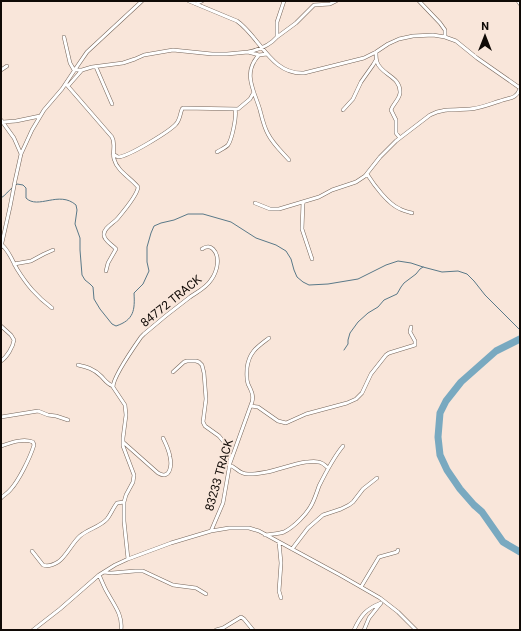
<svg xmlns="http://www.w3.org/2000/svg" width="521" height="631" font-family="Roboto,sans-serif">
	<style>
		.lines { fill: none; stroke-linecap: round; stroke-linejoin: round }
		.stream { stroke: #5a7988; stroke-width: 1 }
		.river { stroke: #79a9c0; stroke-width: 7 }
		.minor-casing { stroke: #75655a; stroke-width: 4 }
		.minor { stroke: #fff; stroke-width: 3 }
		.labels { text-anchor: middle; dominant-baseline: central; stroke-width: 4; stroke-linejoin: round; paint-order: stroke }
		.street-label { font-size: 12px; fill: #100a06; stroke: #f9e6da }
	</style>
	<rect width="100%" height="100%" fill="#f9e6da"/>
	<g class="lines">
		<path class="stream" d="M15,186l2,-2 6,1 3,3v10c12,12 33,-8 50,7l1,5 -2,14 5,14v12l2,25 3,5 5,4 3,3 1,12 6,10 12,15 4,2c18,-6 19,-16 18,-33l9,-9 6,-13 -2,-9v-15l4,-14 3,-7 7,-3 13,-3 14,-6h15l28,8 25,16 20,7 10,6 5,8 3,11 3,7 6,5 6,3 19,-1 30,-5 28,-14 12,-4 13,2 12,4 19,5 16,-1 9,3 7,7 11,14 35,35
			M1,198c5,-3 7,-7 11,-10
			M344,350l4,-6v-4l2,-7 8,-11 10,-9 10,-6 6,-7 13,-6 4,-7 3,-4 12,-9 4,-5 3,-2"/>
		<path class="river" d="M520,339l-24,12 -35,31 -15,19 -6,12 -2,24 2,18 7,15 13,19 14,16 8,7 21,30 17,10"/>
		<defs>
			<path id="minor" d="M189,1l48,20c23,16 34,54 67,52l60,-15 12,-6 12,-8 11,-5 14,-3 20,-1 12,2 11,4 21,17 43,30
				M419,1l21,22 5,7v7
				M518,1l2,3
				M196,4l6,-3
				M64,37l6,26 4,7h8l10,-3 31,-4 12,-4 9,-4 29,-5 39,4h15l21,-2 11,3 8,-1
				M277,37l19,-14 18,-18 16,-1 6,-3
				M248,52c10,-2 22,-7 29,-15v-15l7,-21
				M376,52c0,3 0,7 1,10 4,13 24,14 23,31 -1,7 -7,11 -9,17l5,10v13l4,5
				M259,55c-17,18 -5,35 1,55 2,8 4,17 8,24 5,10 14,18 21,26
				M96,67l16,37
				M1,70l6,-4
				M66,84l46,53c4,7 0,14 2,22 3,12 17,19 24,28 0,7 -15,25 -20,31 -4,5 -15,10 -14,17 0,6 9,10 12,14l-8,14 -2,8
				M68,86l14,-16
				M343,110l10,-11 8,-17 12,-17 3,-5
				M1,120l13,18 7,16
				M3,122l13,-1 24,-5
				M217,152c3,-2 8,-4 11,-7 4,-6 9,-29 7,-36
				M113,154l5,3c10,0 52,-26 58,-33 4,-4 4,-10 6,-15l1,-1 55,1 12,-10 4,-7
				M367,174c7,11 21,30 33,35 4,2 8,3 12,4
				M303,202l-1,27 10,30
				M255,203l15,6h9l40,-12 13,-7 24,-8 9,-6 15,-19 16,-16 34,-26c13,-7 27,-5 40,-6 11,-1 20,-5 30,-8 10,-4 15,-1 20,-12
				M2,245c7,6 10,15 15,24 10,16 19,27 35,39
				M1,247l9,-40 5,-26 6,-27 11,-24 12,-20 18,-21 14,-21 11,-16 55,-51
				M14,264l17,-3 13,-7 9,-4
				M1,326l10,9 3,5c-1,7 -7,17 -13,21
				M78,365c9,2 16,4 23,11 4,4 6,8 12,10
				M173,372l11,-10 3,-1h9l3,1 3,3 2,8 2,26 -3,23 2,4 14,10 9,11 2,8v6
				M251,406l7,1 20,14 8,2 20,-9 41,-11 9,-4 6,-6 9,-19 15,-19 3,-2 26,-8v-4l-5,-9 1,-5
				M1,417l37,-6 10,4 8,1 12,4
				M123,442l35,31c12,7 14,-7 12,-16 -1,-7 -4,-13 -7,-19
				M1,446c9,-3 22,-8 32,-4l1,3c-4,13 -15,35 -23,44 -3,4 -7,6 -10,9
				M229,465c8,2 9,9 19,9 20,1 38,-9 58,-12 4,0 8,-1 12,0 4,0 7,3 10,6
				M211,531l12,-28 7,-40 22,-61c2,-7 -1,-12 -4,-18 -2,-6 -1,-11 -1,-16 2,-16 10,-21 22,-30
				M265,535c6,-1 13,-1 19,-3 10,-5 23,-18 28,-28 3,-6 5,-12 7,-18 7,-14 14,-28 24,-40
				M279,542l2,21 -2,28 2,7
				M292,549l16,-21 15,-13 18,-6 8,-4 4,-3 10,-13 14,-11
				M32,551l11,14c5,2 10,0 15,-3 8,-5 14,-19 22,-26 8,-7 20,-9 27,-17 4,-5 6,-11 10,-16l7,-1
				M128,559l-4,-38v-19l2,-7 7,-13 1,-7 -11,-29v-8l3,-23 -1,-10 -12,-18c0,-10 21,-40 28,-50l3,-3c15,-13 30,-25 46,-37 7,-5 16,-9 21,-17 6,-8 10,-23 2,-31 -4,-4 -8,-2 -11,0
				M104,572l8,1 23,-2h8l30,14 23,3 10,6
				M99,575c3,6 5,12 8,17 7,13 16,23 14,38
				M361,587l18,-30 18,-5 1,-2
				M33,630l27,-21 39,-34 16,-10 13,-6 43,-16 40,-12 18,-3h20l10,3 81,44 40,23 18,14 18,18
				M216,630l7,-2 18,-11 3,2 9,11
				M354,630c7,-15 12,-21 27,-27
				M364,630l5,-12 12,-15"/>
		</defs>
		<use href="#minor" class="minor-casing"/>
		<use href="#minor" class="minor"/>
	</g>
	<g class="labels">
		<g class="street-label">
			<text transform="translate(171 301) rotate(-39)">84772 TRACK</text>
			<text transform="translate(219 475) rotate(-74)">83233 TRACK</text>
		</g>
	</g>
	<rect width="521" height="631" fill="none" stroke="#100a06" stroke-width="4"/>
	<g transform="translate(485 36)" stroke="#f9e6da" stroke-width="3" paint-order="stroke">
	<path d="M0-3L7 15L0 10L-7 15Z" fill="#100a06"/>
	<text y="-6" font-size="11" font-weight="bold" text-anchor="middle" fill="#100a06">N</text>
	</g>
</svg>
